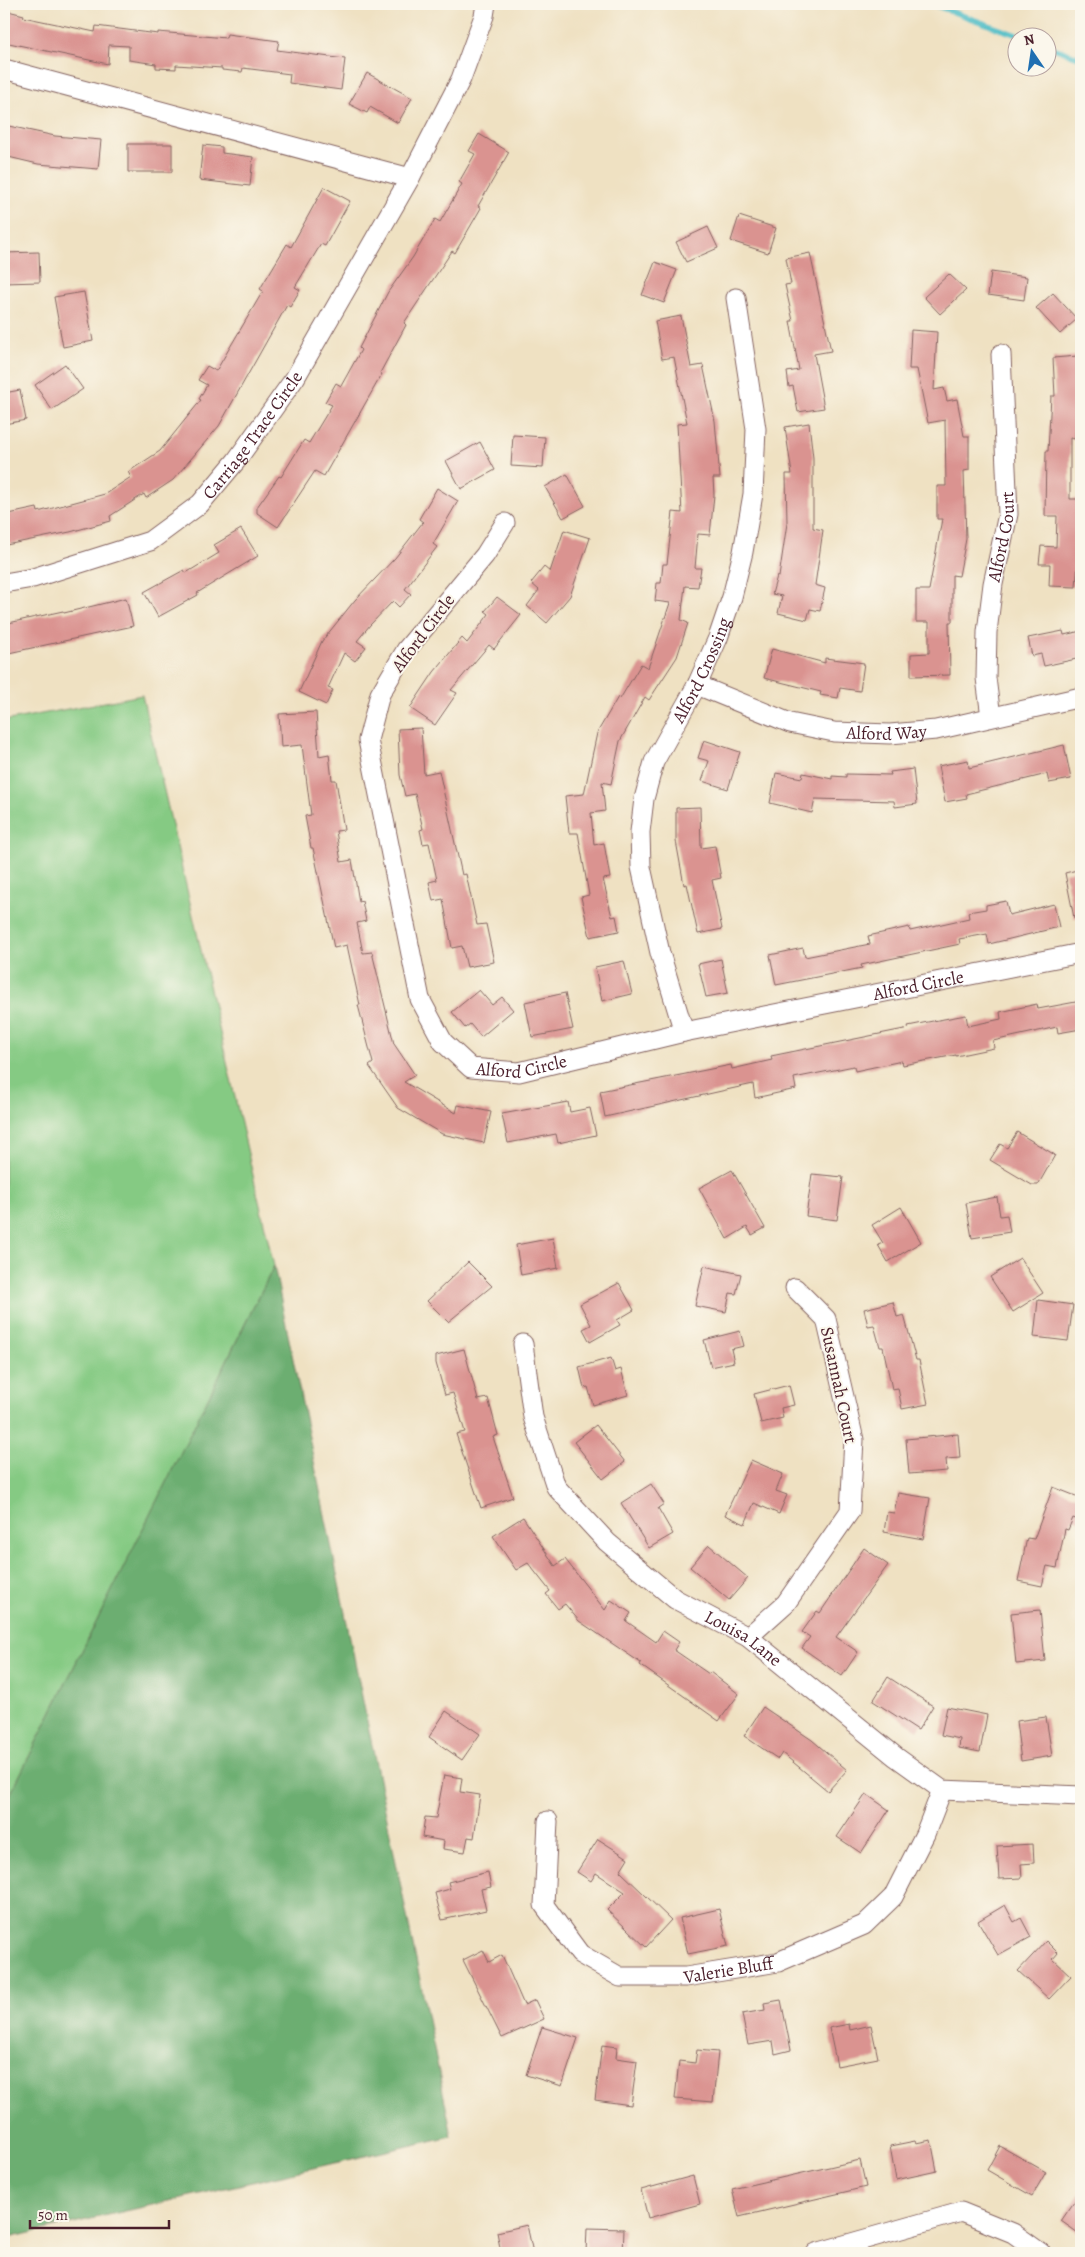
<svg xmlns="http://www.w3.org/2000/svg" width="1085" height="2257" font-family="Alegreya,serif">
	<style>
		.green { fill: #85ca83; stroke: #687457 }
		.forest { fill: #6cae71; stroke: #5b664e }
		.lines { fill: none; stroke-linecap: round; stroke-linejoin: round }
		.stream { stroke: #4fbdc6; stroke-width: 5.5 }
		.building { fill: #da9390 }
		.minor-casing { stroke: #846360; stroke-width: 21 }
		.minor { stroke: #fff; stroke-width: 19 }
		.labels { text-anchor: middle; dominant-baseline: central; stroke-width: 4; stroke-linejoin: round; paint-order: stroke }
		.street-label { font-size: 18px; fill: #4a1f2b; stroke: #fbf7ec }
	</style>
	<rect width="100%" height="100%" fill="#fbf7ec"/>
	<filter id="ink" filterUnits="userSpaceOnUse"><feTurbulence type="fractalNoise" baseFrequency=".02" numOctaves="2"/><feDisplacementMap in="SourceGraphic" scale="10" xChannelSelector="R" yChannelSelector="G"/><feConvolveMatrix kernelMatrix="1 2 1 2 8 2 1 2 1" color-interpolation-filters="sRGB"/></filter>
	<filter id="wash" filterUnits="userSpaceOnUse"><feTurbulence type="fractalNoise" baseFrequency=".0096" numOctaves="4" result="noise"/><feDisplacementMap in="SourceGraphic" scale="20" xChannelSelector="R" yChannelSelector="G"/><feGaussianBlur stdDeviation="1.12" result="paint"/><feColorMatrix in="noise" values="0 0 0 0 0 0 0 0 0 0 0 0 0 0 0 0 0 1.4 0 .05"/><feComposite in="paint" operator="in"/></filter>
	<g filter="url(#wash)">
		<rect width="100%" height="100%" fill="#efe1c2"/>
		<path class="green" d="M142,695l132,571 -270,541v-1086z"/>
		<path class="forest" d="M274,1266l178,870 -448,103v-432z"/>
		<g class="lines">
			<path class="stream" d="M931,4l94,34
				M1048,46l33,12"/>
		</g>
		<g id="blocks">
			<path class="building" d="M4,10l20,5 -1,2 72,15 1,-6 62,8v-2l68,6 1,-4 52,7 -2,9 68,9 -4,31 -52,-7 1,-9 -47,-6 -1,4 -20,-2v-2l-46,-3v4l-20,-1v-4l-27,-4v-14l-20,-1 -1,19 -85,-18 -19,-4z
				M367,73l45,25 -14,25 -28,-16 -3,6 -18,-9z
				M4,125l51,11 46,4 -3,29 -60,-5 -34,-8z
				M479,134l30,18 -31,54 3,2 -26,45 -3,-2 -48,72 2,2 -26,48 2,1 -58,102 -9,-5 -37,56 -21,-14v-6l22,-31 2,1 23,-37 5,3 23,-38 -7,-3 11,-19 5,3 20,-36 -2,-2 29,-56 25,-35 22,-38 5,3 22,-38 -3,-2 16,-28 -6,-3z
				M128,144h44v28h-44z
				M203,145l19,2v6l31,4 -3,29 -51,-6z
				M324,187l26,14 -25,45 -4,-2 -26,43 5,3 -10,17 -3,-2 -68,121 -46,54 -27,18 -2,-4 -34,22 1,5 -41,11 -64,13 -2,-30 33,-7 1,4 67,-18 26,-17 -3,-5 32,-21 41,-51 -2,-1 8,-14 -9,-5 9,-14 9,5 47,-80 -3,-2 27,-45 4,3z
				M739,216l37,12 -8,25 -37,-12z
				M708,227l10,21 -32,14 -10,-20z
				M39,252l1,30 -36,1v-30z
				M810,253l21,98 -17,3 10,54 -26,4 -5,-26 -4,1 -2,-15 12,-2 -9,-49h3l-8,-36 6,-1 -5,-26z
				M655,262l22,8 -13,33 -22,-8z
				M991,272l36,5 -3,23 -36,-5z
				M949,274l17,16 -26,24 -16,-17z
				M84,292l9,49 -30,6 -9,-50z
				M1053,293l24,26 -17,15 -24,-26z
				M681,316l10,51 12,-2 12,56 5,57h-7l1,17 -4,40 -12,-1 -3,34h6l-3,19 -13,-1 -4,34 7,3 -11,34 -28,43 -4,-3 -25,44 -9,43 -9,-2 3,29 -14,2 3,32 10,-2 6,35 -7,1 9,38 4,-1 3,15 -29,6 -9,-40 8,-2 -11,-62h-9l-4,-37 19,-2 13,-61 21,-36 2,2 21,-35 7,4 22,-65 -15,-2 2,-18h4l2,-19h4l6,-52 9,1 -5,-89 10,-1 -13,-66 -12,2 -7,-38z
				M911,330l26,2 -3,58 10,-2 3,13 10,-2 7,37h5v34l-5,1 2,68 -7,37 -7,-1v47h-3l1,53 -39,1v-22l18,-1v-31h-13v-32h13l13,-71h-5v-33h9l-1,-66 -17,3 -11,-54h-8z
				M1078,356l2,26h-2l-3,57 -5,-1v61h9l-1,50h1l-3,38 -27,-1 1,-22h-11l2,-18 15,1 1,-31h-12l1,-65h2l3,-55h4l-2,-38z
				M65,364l18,25 -31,21 -17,-25z
				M20,390l6,30 -22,4v-31z
				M809,423l4,35v70l10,2 -8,55 10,3 -5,23 -10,-2 -3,11 -29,-7 4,-17 -10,-2 5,-18 2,1 8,-54 -1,-49h6l-7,-47z
				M513,435l32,2 -2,31 -32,-2z
				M480,442l15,28 -34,19 -15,-28z
				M567,474l18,32 -22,12 -18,-31z
				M437,488l21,13 -25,43 4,3 -32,42 6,5 -12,13 -6,-6 -23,24 -13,16 9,6 -11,14 -11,-8 -16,35 5,2 -7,15 -27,-13 23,-51 33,-41 40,-42 28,-36 -4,-3z
				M241,529l17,27 -61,37 1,2 -40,22 -14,-25 40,-22 2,3 33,-20 -5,-8z
				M564,530l26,8 -20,58 -23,27 -20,-17 12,-16 -8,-7 13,-16 6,5z
				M497,597l24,18 -27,34 -5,-4 -38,45 6,3 -22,32 -25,-17 24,-36 28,-34 5,5 22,-29 -4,-3z
				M126,598l7,28 -129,28v-30l59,-13 1,2z
				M1063,631l1,4 17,-4v27l-37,8 -3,-12 -9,2 -4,-18z
				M772,649l53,14v-5l39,5 -4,28 -20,-3 -2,10 -18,-3 1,-3 -57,-14z
				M316,712l3,44 10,-2 3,26h4l8,50 -8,1 5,31 11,-2 7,42 3,-1 4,20 -9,2 6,30 9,-1 22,92 21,31 -11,7 52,31 2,-8 33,7 -7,31 -42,-9 -44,-26 -29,-42 4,-3 -15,-58h2l-13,-60 -13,3 -21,-100h-2l-6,-32 6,-1 -9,-70 -21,2 -2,-33z
				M421,728l3,46 15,-3 23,104 4,-1 11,51 9,-1 8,38 -27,5 -5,-21 -10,2 -9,-49 -10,2 -4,-19 8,-2 -8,-37 -6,1 -3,-14 3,-1 -8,-35 -10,2 -5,-21 -2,-46z
				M704,740l36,12 -12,37 -26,-8 7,-20 -11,-3z
				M1064,745l7,34 -22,4 -2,-9 -81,20 1,4 -22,4 -7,-36 30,-6 1,8z
				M913,769l4,35 -22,3 -1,-6 -79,-2 -3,14 -42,-10 6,-30 26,5 1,-5 29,6v-3l14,1v-3l45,1 -1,-3z
				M700,807l1,41 14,-2 6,32 -9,2 10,49 -24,5 -11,-50 -3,1 -8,-44v-33z
				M1081,869v48l-7,1 -9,-45z
				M1006,901l3,14 45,-11 5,23 -70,17 -2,-10 -28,5 1,5 -99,21 1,3 -86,17 -6,-30 33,-7 2,9 65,-13 -2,-8 41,-9 1,4 59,-13 -1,-6 18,-3v-4z
				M721,959l7,34 -22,4 -8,-33z
				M624,961l8,33 -30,7 -7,-34z
				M479,990l13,15 10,-8 11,13 -32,27 -11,-13 -5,4 -13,-16z
				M565,993l8,36 -41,8 -7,-35z
				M1081,1001v28l-23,4 -1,-6 -64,14 1,7 -38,8v-1l-53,10 -1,-4 -47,10 -1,-5 -60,12 2,11 -41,9 -2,-14 -148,33 -5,-26 131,-26 1,4 40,-9 -1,-4 138,-28 -1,-2 25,-5 33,-6 2,11 33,-7 -1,-7 37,-8 1,5z
				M568,1102l2,10 20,-4 6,27 -38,8 -2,-9 -48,9 -6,-29z
				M1017,1132l38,23 -17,30h-6l-42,-25 10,-16 7,4z
				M732,1170l33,58 -13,7 -5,-8 -20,12 -28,-51z
				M812,1174l31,3 -6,43 -31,-4z
				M997,1197l3,19 7,-1 3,17 -38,6 -6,-35z
				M901,1207l20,35 -33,20 -10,-17 5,-2 -11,-18z
				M553,1238l5,30 -37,7 -5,-30z
				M1020,1258l23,35 -30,19 -23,-35z
				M468,1262l24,24 -44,36 -21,-21z
				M704,1266l37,8 -5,20 -6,-1 -4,19 -31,-6z
				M619,1283l15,27 -17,10 3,5 -30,17 -7,-13 8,-4 -11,-21z
				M1038,1300l35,5 -5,36 -34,-4z
				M893,1302l4,15 7,-2 12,45h3l9,44 -26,5 -4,-21 -6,1 -9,-42h-3l-6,-22 -6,1 -4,-17z
				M740,1331l4,15 -13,3 3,13 -23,5 -7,-27z
				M464,1349l14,51 10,-2 10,37 -5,2 20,60 -32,11 -25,-74 9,-2 -12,-39 -8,2 -9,-32v-7z
				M611,1358l4,13 6,-2 7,26 -35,10 -5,-18 -4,1 -5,-21z
				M789,1385l5,20 -13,3 2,10 -22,5 -7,-29z
				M596,1425l29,37 -22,17 -29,-37z
				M958,1434l2,24 -14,1 1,12 -38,3 -3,-35z
				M751,1460l32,14 -7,17 11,4 -8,19 -25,-11 -9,21 -20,-9z
				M651,1484l13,20 -6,4 15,26 -24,14 -28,-45z
				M1053,1487l28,11v23l-8,-3 -5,12 -3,-1 -8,39 -10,-2 -5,20 -24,-5 9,-43 7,1z
				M898,1493l32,5 -7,41 -39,-7 3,-20 7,1z
				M523,1517l32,49 10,-7 40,51 6,-10 20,13 -5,8 30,21 7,-11 16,11 -5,8 35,24 1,-2 29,22 -20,27 -79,-56 1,-2 -62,-42 -14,-17 -7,5 -12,-15 4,-3 -22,-28 -12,7 -23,-34z
				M709,1545l39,33 -19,22 -39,-33z
				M864,1548l24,17 -52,72 22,15 -16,24 -40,-28 8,-11 -8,-5 15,-21 3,2z
				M1040,1610l5,51 -29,3 -5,-51z
				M888,1677l45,29 -15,24 -45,-29z
				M763,1707l49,33 35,30 -19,21 -46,-38 -4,6 -34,-23z
				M947,1707l40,8 -7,37 -21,-4 1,-9 -19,-4z
				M446,1711l34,23 -18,26 -33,-23z
				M1046,1717l6,39 -31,5 -5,-40z
				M444,1775l18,3 -2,14 20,3 -6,43 -6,-1 -3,15 -22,-3 1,-8 -22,-4 3,-20 11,1z
				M866,1794l23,16 -28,43 -24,-16z
				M598,1839l30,19 -8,13 51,49 -25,27 -39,-37 18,-18 -29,-19 -5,8 -14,-9z
				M1033,1844l1,19 -13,1 1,14 -23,1 -2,-33z
				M488,1872l3,15 -10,2 5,21 -44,10 -7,-27 15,-4 -2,-7z
				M1005,1905l9,17 7,-4 10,19 -33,18 -20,-34z
				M719,1909l9,37 -40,8 -8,-36z
				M1046,1941l12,12 -5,6 18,17 -22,23 -31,-28z
				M483,1950l6,12 13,-7 22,50 11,-5 9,19 -42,19 -39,-78z
				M781,2000l10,50 -16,4 -2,-13 -25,4 -6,-31 23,-4 -1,-7z
				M849,2024l1,6 21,-5 7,33 -41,8 -8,-38z
				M542,2027l36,11 -16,48 -36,-11z
				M602,2045l15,2 -1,11 21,3 -6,44 -36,-5z
				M697,2050l21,2 -5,50 -38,-3 4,-38 16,2z
				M931,2140l6,31 -41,9 -6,-34 25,-5 1,2z
				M1000,2146l46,26 -14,24 -45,-26z
				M860,2160l6,27 -127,30 -7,-28z
				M693,2176l7,28 -52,14 -7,-28z
				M1081,2192v43l-20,-14z
				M527,2225l6,28h-32l-4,-21z
				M587,2228l37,1 -1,24h-37z"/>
		</g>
	</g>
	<g filter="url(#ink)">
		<use href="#blocks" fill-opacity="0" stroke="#846360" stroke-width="1"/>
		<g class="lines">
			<defs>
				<g id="minor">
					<path d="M4,69l406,109"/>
					<path id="s1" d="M505,523l-20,32 -79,95 -26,44 -12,46 52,259 23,43 28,26 48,4 165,-40 397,-79"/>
					<path id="s2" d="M4,583l29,-5 117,-37 50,-37 36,-43 59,-83 115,-200 51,-99 23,-63 2,-12"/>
					<path id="s3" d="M697,685l93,38 44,9 56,2 46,-4 145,-33"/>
					<path id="s4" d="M991,717l-5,-39 1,-46 6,-48 15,-70 -7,-160"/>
					<path id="s5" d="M684,1032l-24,-79 -19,-86 -1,-35 4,-33 10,-37 43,-77 21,-47 14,-41 11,-45 10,-58 3,-65 -20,-131"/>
					<path id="s6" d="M523,1344l10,73 23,70 51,55 68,57 73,38 148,120 46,33 139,6"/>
					<path d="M748,1637l38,-34 64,-92 4,-71 -28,-121 -31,-31"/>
					<path id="s7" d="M548,1821l-4,84 36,49 40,23h66l92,-15 86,-37 29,-28 32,-63 17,-44"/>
					<path d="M816,2253l145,-41 52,21 28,20"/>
				</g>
			</defs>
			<use href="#minor" class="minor-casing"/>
			<use href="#minor" class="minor"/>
		</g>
	</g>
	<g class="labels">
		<g class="street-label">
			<text stroke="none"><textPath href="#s2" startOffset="301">Carriage Trace Circle</textPath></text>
			<text stroke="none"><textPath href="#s4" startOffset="182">Alford Court</textPath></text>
			<text transform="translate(423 633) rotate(-53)">Alford Circle</text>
			<text stroke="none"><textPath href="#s5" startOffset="381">Alford Crossing</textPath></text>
			<text stroke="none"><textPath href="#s3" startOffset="198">Alford Way</textPath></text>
			<text stroke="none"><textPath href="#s1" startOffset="1068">Alford Circle</textPath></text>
			<text stroke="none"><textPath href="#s1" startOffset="662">Alford Circle</textPath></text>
			<text transform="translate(839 1385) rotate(78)">Susannah Court</text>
			<text stroke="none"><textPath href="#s6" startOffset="390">Louisa Lane</textPath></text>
			<text stroke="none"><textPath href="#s7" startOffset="300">Valerie Bluff</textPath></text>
		</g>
	</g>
	<rect width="1085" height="2257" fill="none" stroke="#fbf7ec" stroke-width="20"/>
	<g transform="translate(1032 52) rotate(347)"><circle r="24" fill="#fbf7ec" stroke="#b4a19f"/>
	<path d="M0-4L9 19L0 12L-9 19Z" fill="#1f6fb2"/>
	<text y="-8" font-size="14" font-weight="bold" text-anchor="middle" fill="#4a1f2b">N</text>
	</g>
	<path d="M30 2220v8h139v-8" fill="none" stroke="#4a1f2b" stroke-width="2.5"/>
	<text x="38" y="2220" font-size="15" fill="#4a1f2b" stroke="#fbf7ec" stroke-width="4" paint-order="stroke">50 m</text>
</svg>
